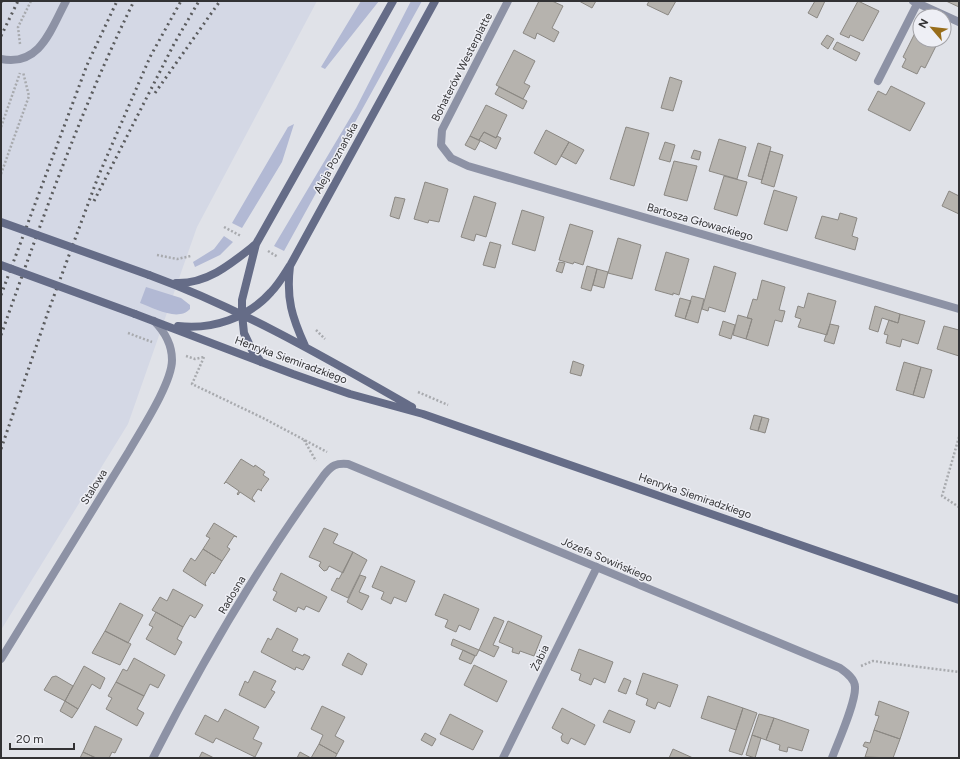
<svg xmlns="http://www.w3.org/2000/svg" width="960" height="759" font-family="Figtree,sans-serif">
	<style>
		.built { fill: #d4d8e5 }
		.green { fill: #b2b9d4 }
		.building { fill: #b6b3ae; stroke: #8b8883 }
		.lines { fill: none; stroke-linecap: round; stroke-linejoin: round }
		.path { stroke: #a8aaae; stroke-width: 2.5; stroke-dasharray: 2 2; stroke-linecap: butt }
		.lane { stroke: #8d92a5; stroke-width: 8 }
		.street { stroke: #8d92a5; stroke-width: 8 }
		.secondary { stroke: #656c87; stroke-width: 8 }
		.rail { stroke: #5b5c5e; stroke-width: 3; stroke-dasharray: 2 4; stroke-linecap: butt }
		.secondary-bridge { stroke: #656c87; stroke-width: 8 }
		.labels { text-anchor: middle; dominant-baseline: central; stroke-width: 3; stroke-linejoin: round; paint-order: stroke }
		.street-label { font-size: 11px; fill: #323234; stroke: #eeeff5 }
	</style>
	<rect width="100%" height="100%" fill="#e0e2e8"/>
	<path class="built" d="M1,1h316l-120,226 -69,197 -127,206z"/>
	<path class="green" d="M361,1h18l-54,68 -4,-2z
		M411,1h11l-138,250 -10,-5 82,-138z
		M294,124l-12,38 -40,66 -10,-5 56,-96z
		M224,236l9,6 -13,13 -25,12 -2,-5 21,-13z
		M146,287l35,11 9,7v4c-12,13 -36,-1 -50,-6z"/>
	<path class="building" d="M539,1h13l11,5 -11,22 7,4 -5,10 -17,-9 -2,6 -12,-6z
		M579,1h17l-4,7z
		M649,1h27l-8,14 -21,-10z
		M815,1h10l-8,17 -9,-5z
		M858,1l21,10 -16,30 -13,-6 -1,3 -9,-4z
		M946,1h13v6z
		M920,23v17h19l-14,28 -4,-2 -4,8 -15,-7 4,-8 -3,-2z
		M827,35l7,4 -6,10 -7,-5z
		M837,42l23,11 -4,8 -23,-12z
		M514,50l21,11 -11,22 6,3 -7,13 -27,-14z
		M670,77l12,4 -9,30 -12,-3z
		M891,86l34,17 -15,28 -42,-21 10,-19 8,4z
		M499,87l28,14 -4,8 -28,-15z
		M486,105l21,10 -11,23 -12,-6 -5,8 -9,-4z
		M626,127l23,6 -15,53 -24,-7z
		M546,130l23,12 -13,23 -22,-12z
		M484,132l12,6 1,-2 4,2 -5,11 -17,-9z
		M470,136l10,5 -5,9 -10,-5z
		M719,139l27,8 -9,32 -28,-8z
		M569,142l15,8 -8,14 -15,-8z
		M665,142l10,3 -5,17 -11,-3z
		M758,143l13,4 -9,33 -14,-4z
		M694,150l7,2 -2,8 -8,-2z
		M770,151l13,4 -9,32 -13,-4z
		M674,161l23,5 -10,35 -23,-6z
		M724,176l23,6 -10,34 -23,-7z
		M425,182l23,7 -9,33 -10,-2 -1,3 -14,-4z
		M774,190l23,7 -10,34 -23,-7z
		M949,191l10,5v18l-17,-8z
		M474,196l22,7 -10,34 -10,-3 -2,7 -13,-4z
		M395,197l10,2 -6,20 -9,-3z
		M522,210l22,7 -9,34 -23,-7z
		M840,213l17,5 -5,18 6,2 -3,12 -40,-12 7,-22 16,4z
		M570,224l23,7 -10,34 -9,-3 -1,2 -14,-4z
		M618,238l23,7 -9,34 -24,-6z
		M490,242l11,3 -6,23 -12,-3z
		M666,252l23,7 -10,36 -6,-2v2l-18,-5z
		M559,262l6,1 -3,10 -6,-2z
		M587,266l10,3 -6,22 -10,-3z
		M714,266l22,7 -11,39 -16,-5 -1,4 -6,-2z
		M597,269l11,3 -4,16 -11,-3z
		M762,280l23,7 -6,23 6,1 -3,11 -7,-2 -7,26 -22,-7 6,-20 -5,-1 6,-19 4,1z
		M808,293l28,8 -9,34 -29,-8 3,-8 -6,-2 3,-11 6,2z
		M692,296l12,3 -6,24 -13,-4z
		M680,298l11,3 -6,18 -10,-3z
		M875,306l25,8 -2,9 -16,-5 -4,14 -9,-3z
		M900,314l25,7 -7,23 -16,-5 -2,8 -14,-4 2,-8 -4,-1 5,-14 9,3z
		M738,315l14,4 -6,20 -13,-4z
		M723,321l12,4 -4,14 -12,-4z
		M830,324l9,2 -5,18 -10,-3z
		M944,326l15,4v26l-22,-7z
		M573,361l11,4 -3,11 -11,-3z
		M904,362l17,5 -8,28 -17,-5z
		M921,367l11,3 -8,28 -11,-3z
		M754,415l8,2 -4,14 -8,-2z
		M762,417l7,2 -4,14 -7,-2z
		M241,459l13,8 1,-2 10,7 -2,3 6,4 -8,11 1,1 -4,-2 -6,9 3,4 -15,-10 -2,3 -1,-1 2,-3 -13,-9 -2,2z
		M214,523l23,14 -3,-1 -7,11 3,2 -8,12 -19,-12 7,-11 -4,-2z
		M324,528l14,6 -5,9 20,9 -10,21 -14,-7 -2,4 -3,1 -5,-5 2,-4 -12,-5z
		M203,549l19,12 -8,13 -2,-2 -7,11 1,3 -23,-15 8,-13 4,3z
		M353,552l14,8 -19,38 -17,-8 6,-12 2,1z
		M381,566l34,15 -9,21 -12,-5 -3,7 -10,-5 3,-7 -12,-5z
		M281,573l46,24 -8,15 -13,-6 -2,4 -6,-3 -2,5 -23,-12 4,-8 -4,-2z
		M360,575l6,2 -7,15 10,4 -7,14 -15,-8z
		M173,589l30,16 -8,13 -5,-3 -7,12 -31,-17 8,-13 7,4z
		M444,594l35,15 -9,21 -11,-5 -3,7 -11,-5 3,-7 -13,-5z
		M120,603l23,12 -15,28 -23,-12z
		M156,612l27,15 -6,12 5,3 -7,13 -29,-16 7,-12 -4,-2z
		M494,617l10,4 -11,24 6,2 -5,10 -15,-7z
		M508,621l34,15 -8,20 -14,-5 -1,3 -7,-2 1,-4 -14,-6z
		M277,628l21,11 -6,12 11,5 1,-2 6,3 -7,13 -7,-3 -1,3 -34,-18 7,-14 3,2z
		M105,631l26,13 -11,21 -28,-12z
		M453,639l26,11 -3,6 -25,-11z
		M579,649l34,13 -8,21 -11,-5 -3,7 -12,-5 2,-6 -10,-4z
		M463,650l12,6 -4,8 -12,-5z
		M348,653l19,11 -5,11 -20,-10z
		M134,658l31,17 -7,13 -8,-4 -6,12 -28,-14 7,-13 4,2z
		M474,665l33,16 -10,21 -33,-17z
		M84,666l21,12 -5,11 -8,-5 -14,25 -13,-8z
		M254,671l22,10 -5,9 4,2 -10,16 -26,-13 6,-14 3,2z
		M643,673l35,12 -8,22 -12,-5 -3,7 -9,-4 2,-6 -12,-5z
		M56,676l17,10 -8,15 -21,-11 8,-13z
		M624,678l7,3 -5,13 -8,-3z
		M116,682l28,14 -7,13 7,4 -7,13 -31,-17 6,-11 -4,-2z
		M708,696l35,12 -7,22 -35,-12z
		M65,701l13,8 -6,9 -12,-7z
		M879,701l30,11 -9,27 -26,-9 5,-14 -4,-1z
		M322,706l23,11 -10,19 9,5 -7,13 -18,-10 4,-9 -12,-6z
		M562,708l33,17 -10,20 -14,-7 -3,6 -6,-3 -1,-4 2,-3 -11,-6z
		M743,708l14,5 -15,42 -13,-4z
		M225,709l34,18 -6,12 9,4 -7,14 -39,-19 -3,5 -18,-9 10,-19 13,7z
		M609,710l26,11 -5,12 -27,-11z
		M450,714l33,17 -10,19 -33,-16z
		M759,714l15,4 -8,22 -14,-5z
		M774,718l35,12 -7,21 -14,-4 -1,5 -8,-2 1,-5 -14,-5z
		M95,726l27,13 -7,14 -3,-1 -3,6h-13l-13,-6z
		M874,730l26,9 -7,19 -28,-1 3,-9 -5,-2 2,-4 5,1z
		M425,733l11,6 -4,7 -11,-6z
		M752,735l9,3 -6,20 -9,-3z
		M319,744l18,10 -2,4h-24z
		M673,749l20,9h-24z
		M83,752l13,6h-16z
		M202,752l12,6h-15z
		M300,752l11,6h1h-15z"/>
	<g class="lines">
		<path class="path" d="M20,44l-2,-17 13,-26
			M1,127l19,-54
			M1,174l28,-78 -6,-24
			M224,227l17,9
			M268,251l10,6
			M157,255l20,4 14,-3
			M316,330l9,9
			M128,333l24,9
			M186,356l9,3 9,-2
			M204,357l-12,27 71,34 64,34
			M418,392l30,13
			M959,437l-17,59 17,11
			M304,440l12,21
			M861,666l12,-5 86,11"/>
		<path class="lane" d="M1,59c39,8 50,-30 65,-58
			M878,81l39,-77"/>
		<path class="street" d="M508,1l-66,129 -1,15 10,13 17,8 491,143
			M913,1l46,21
			M1,659l128,-208c12,-21 43,-68 43,-91 0,-16 -7,-28 -18,-39
			M153,758c50,-98 106,-194 171,-283 8,-10 12,-12 24,-11l492,204c7,5 15,11 15,19 1,15 -17,55 -23,71
			M503,758l94,-191"/>
		<path class="secondary" d="M290,266c-4,33 2,51 15,80
			M149,275c93,34 177,83 263,132
			M176,283c32,1 56,-20 80,-39
			M135,314l158,60 57,20 73,20 536,186
			M178,326c34,4 70,-8 93,-34 8,-8 14,-19 20,-28l144,-263
			M261,362l-9,-12 -8,-17 -2,-19v-14l14,-56 137,-243"/>
		<path class="rail" d="M1,2l1,-1
			M1,36l17,-35
			M155,93l65,-92
			M94,201l80,-157 25,-43
			M1,295l86,-230 30,-64
			M1,335c40,-112 80,-227 133,-334
			M1,449l47,-137 50,-135 52,-120 31,-56"/>
		<path class="secondary-bridge" d="M1,222l148,53
			M1,265l134,49"/>
	</g>
	<g class="labels">
		<g class="street-label">
			<text transform="translate(462 67) rotate(-63)">Bohaterów Westerplatte</text>
			<text transform="translate(336 158) rotate(-61)">Aleja Poznańska</text>
			<text transform="translate(700 222) rotate(16)">Bartosza Głowackiego</text>
			<text transform="translate(291 360) rotate(20)">Henryka Siemiradzkiego</text>
			<text transform="translate(94 487) rotate(-58)">Stalowa</text>
			<text transform="translate(695 496) rotate(19)">Henryka Siemiradzkiego</text>
			<text transform="translate(607 560) rotate(23)">Józefa Sowińskiego</text>
			<text transform="translate(232 595) rotate(-59)">Radosna</text>
			<text transform="translate(540 658) rotate(-64)">Żabia</text>
		</g>
	</g>
	<rect width="960" height="759" fill="none" stroke="#323234" stroke-width="4"/>
	<g transform="translate(932 28) rotate(298)"><circle r="19" fill="#eeeff5" stroke="#a3a3a8"/>
	<path d="M0-3L7 15L0 10L-7 15Z" fill="#986d1a"/>
	<text y="-6" font-size="11" font-weight="bold" text-anchor="middle" fill="#323234">N</text>
	</g>
	<path d="M10 743v6h64v-6" fill="none" stroke="#323234" stroke-width="2"/>
	<text x="16" y="743" font-size="12" fill="#323234" stroke="#eeeff5" stroke-width="3" paint-order="stroke">20 m</text>
</svg>
